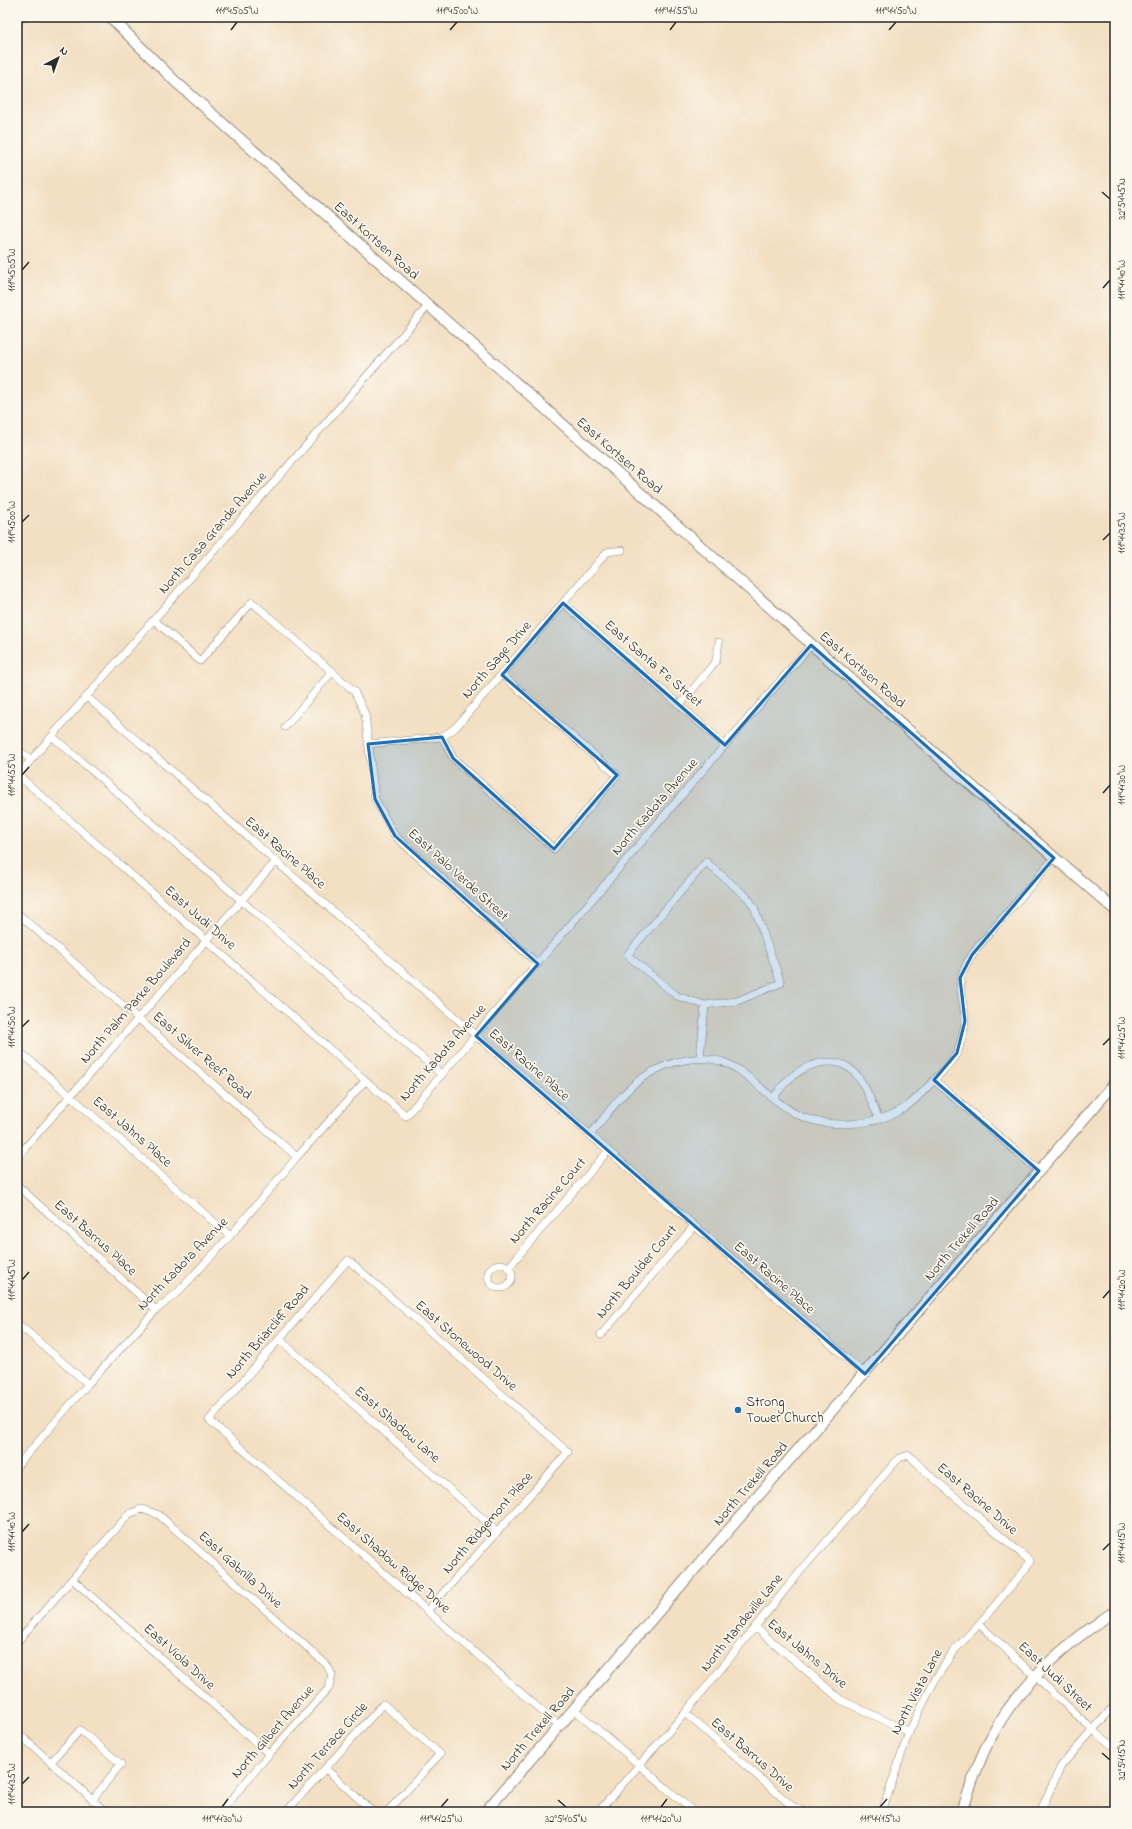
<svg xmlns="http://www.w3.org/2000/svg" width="1132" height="1829" font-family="'Indie Flower',sans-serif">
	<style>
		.grass { fill: url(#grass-dots); stroke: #66845e }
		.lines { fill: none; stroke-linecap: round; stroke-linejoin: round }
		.street-casing { stroke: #8f8576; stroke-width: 8 }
		.secondary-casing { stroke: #8f8576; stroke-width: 12 }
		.street { stroke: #fff; stroke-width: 7 }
		.secondary { stroke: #fff; stroke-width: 10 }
		.marked { fill: #1f6fb2; fill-opacity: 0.2; stroke: #1f6fb2; stroke-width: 3; stroke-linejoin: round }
		.ticks { fill: none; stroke: #2b2b2b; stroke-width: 1.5 }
		.poi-dot { fill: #1f6fb2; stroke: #fbf7ec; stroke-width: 1.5 }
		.labels { text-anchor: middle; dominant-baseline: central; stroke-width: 3.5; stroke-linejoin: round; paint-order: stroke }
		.street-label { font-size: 14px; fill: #2b2b2b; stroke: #fbf7ec }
		.poi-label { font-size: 14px; fill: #2b2b2b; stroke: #fbf7ec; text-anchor: start }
		.neatline { fill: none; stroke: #2b2b2b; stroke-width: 1.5 }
		.ticks-label { font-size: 10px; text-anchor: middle; fill: #2b2b2b }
	</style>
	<defs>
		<pattern id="grass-dots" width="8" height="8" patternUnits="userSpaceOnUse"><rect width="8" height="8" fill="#a0de92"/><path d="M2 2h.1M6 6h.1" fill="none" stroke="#8abf7e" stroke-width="1.8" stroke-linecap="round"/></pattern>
	</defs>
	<rect width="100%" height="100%" fill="#fbf7ec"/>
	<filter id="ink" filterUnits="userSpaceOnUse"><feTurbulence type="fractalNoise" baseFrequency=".025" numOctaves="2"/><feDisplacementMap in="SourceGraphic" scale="8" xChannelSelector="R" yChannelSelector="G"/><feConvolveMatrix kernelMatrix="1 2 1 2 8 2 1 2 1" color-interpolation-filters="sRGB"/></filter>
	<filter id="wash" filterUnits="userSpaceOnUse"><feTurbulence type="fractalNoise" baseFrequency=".012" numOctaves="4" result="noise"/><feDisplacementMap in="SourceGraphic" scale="16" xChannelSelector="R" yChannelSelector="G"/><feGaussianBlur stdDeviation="0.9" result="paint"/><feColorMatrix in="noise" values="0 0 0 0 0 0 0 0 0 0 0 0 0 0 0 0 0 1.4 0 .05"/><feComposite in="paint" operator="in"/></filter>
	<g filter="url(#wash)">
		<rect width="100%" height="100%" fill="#f3dfc2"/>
		<path class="grass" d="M17,17h11l-11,12z"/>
	</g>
	<g filter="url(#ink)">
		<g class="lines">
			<defs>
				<path id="street" d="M563,603l162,142
					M154,620l46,41 52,-59 102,89 11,23 10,85 20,37 143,128
					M87,697l778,677
					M680,705l36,-44 3,-19
					M285,727l48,-56
					M52,736l390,339
					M442,737l11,21 101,91 63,-74 -115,-100
					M368,744l74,-7 13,-9 152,-176 15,-2
					M17,748l14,12
					M18,775l388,341 405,-471
					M17,776l411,-470
					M706,862l41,35 7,10 27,76 -44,18 -32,4 -28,-9 -50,-41z
					M17,913l280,244
					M17,1049l213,187
					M700,1058l5,-53
					M934,1080l105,91
					M773,1098c5,-6 9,-12 14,-17 16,-16 47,-28 66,-10 12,12 19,33 26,48
					M590,1135c16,-19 32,-43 52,-57 28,-19 69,-29 98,-7 19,13 35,32 56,43 31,16 81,12 110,-7 11,-8 45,-43 51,-54 3,-6 8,-26 8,-33 0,-12 -7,-32 -4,-43 6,-21 24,-38 38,-55 19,-21 37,-42 55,-64
					M17,1157l258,-295
					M17,1185l139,125
					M488 1276a12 12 0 1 1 24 0a12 12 0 1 1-24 0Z
					M508,1268l100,-117
					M17,1323l71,61
					M601,1335l93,-109
					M279,1339l218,192
					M17,1466l71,-82 68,-74 22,-18 52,-56 67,-79 68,-76
					M72,1579l197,175
					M427,1611l141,-159 -220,-192 -139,160 350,306
					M979,1624l113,105 23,19
					M755,1627l86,73 68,32
					M17,1642l112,-128 13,-5 17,6 168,150 5,10 -3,13 -60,66 -48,58
					M574,1709l120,103
					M685,1713l107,93 13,6
					M17,1732l89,80
					M51,1762l29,-32 41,34 -29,36
					M326,1769l47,43
					M286,1812l97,-108 57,50 -53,58
					M598,1812l87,-99 114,-140 100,-115 10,-3 15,15 106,91 -6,10 -45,53 -26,28 -18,28 -26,52 -27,80
					M1040,1812l21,-46 54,-61"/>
				<path id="secondary" d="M110,17l66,65 773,684 166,144
					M485,1812l630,-729
					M962,1812c8,-24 15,-48 27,-71 23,-46 63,-85 103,-114 8,-5 15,-12 23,-15"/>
			</defs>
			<use href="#street" class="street-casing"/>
			<use href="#secondary" class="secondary-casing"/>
			<use href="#street" class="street"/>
			<use href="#secondary" class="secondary"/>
		</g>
	</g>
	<path class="marked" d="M563,603l162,142 86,-100 243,213 -82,97 -12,23 5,43 -8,32 -23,27 105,91 -174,203 -389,-338 62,-72 -143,-128 -20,-37 -7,-55 74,-7 11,21 101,91 63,-74 -115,-100z"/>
	<path class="ticks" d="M231,30l6,-8M450,30l7,-8M670,30l6,-8M889,30l7,-8M1102,192l8,7M22,270l7,-8M1103,288l7,-8M22,522l7,-7M1103,540l7,-7M22,775l7,-8M1103,793l7,-8M22,1027l7,-7M1103,1045l7,-7M22,1280l7,-8M1103,1298l7,-8M22,1532l7,-8M1103,1550l7,-7M1102,1753l8,7M22,1784l7,-7M558,1800l8,7M222,1807l6,-8M441,1807l7,-8M661,1807l6,-8M880,1807l7,-8"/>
	<circle class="poi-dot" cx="738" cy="1410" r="4"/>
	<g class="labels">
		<g class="street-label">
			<text transform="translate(376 241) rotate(42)">East Kortsen Road</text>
			<text transform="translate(619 456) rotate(41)">East Kortsen Road</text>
			<text transform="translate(213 533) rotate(-49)">North Casa Grande Avenue</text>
			<text transform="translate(497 660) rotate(-49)">North Sage Drive</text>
			<text transform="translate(653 664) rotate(41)">East Santa Fe Street</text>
			<text transform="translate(862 670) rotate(41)">East Kortsen Road</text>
			<text transform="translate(655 807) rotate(-49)">North Kadota Avenue</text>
			<text transform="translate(285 853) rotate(41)">East Racine Place</text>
			<text transform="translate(458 875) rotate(42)">East Palo Verde Street</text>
			<text transform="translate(200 918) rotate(41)">East Judi Drive</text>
			<text transform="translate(136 1001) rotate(-49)">North Palm Parke Boulevard</text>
			<text transform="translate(443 1053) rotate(-49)">North Kadota Avenue</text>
			<text transform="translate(202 1056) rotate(41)">East Silver Reef Road</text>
			<text transform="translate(529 1065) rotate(41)">East Racine Place</text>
			<text transform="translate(132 1132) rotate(41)">East Jahns Place</text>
			<text transform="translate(548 1201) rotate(-49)">North Racine Court</text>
			<text transform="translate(95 1238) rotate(42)">East Barrus Place</text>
			<text transform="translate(962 1239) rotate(-49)">North Trekell Road</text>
			<text transform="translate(183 1264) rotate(-46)">North Kadota Avenue</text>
			<text transform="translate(637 1272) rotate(-50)">North Boulder Court</text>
			<text transform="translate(774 1278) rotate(41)">East Racine Place</text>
			<text transform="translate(268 1332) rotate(-49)">North Briarcliff Road</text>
			<text transform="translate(466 1346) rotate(41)">East Stonewood Drive</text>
			<text transform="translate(397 1425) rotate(41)">East Shadow Lane</text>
			<text transform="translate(751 1484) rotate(-49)">North Trekell Road</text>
			<text transform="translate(977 1499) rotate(41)">East Racine Drive</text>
			<text transform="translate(488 1523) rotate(-49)">North Ridgemont Place</text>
			<text transform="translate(393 1563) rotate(41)">East Shadow Ridge Drive</text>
			<text transform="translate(240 1570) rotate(42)">East Gabrilla Drive</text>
			<text transform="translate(742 1623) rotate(-51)">North Mandeville Lane</text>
			<text transform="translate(807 1654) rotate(40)">East Jahns Drive</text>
			<text transform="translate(179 1657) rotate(42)">East Viola Drive</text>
			<text transform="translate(1055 1677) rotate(43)">East Judi Street</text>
			<text transform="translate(917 1692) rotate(-62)">North Vista Lane</text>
			<text transform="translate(538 1729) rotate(-49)">North Trekell Road</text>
			<text transform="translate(273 1732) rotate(-49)">North Gilbert Avenue</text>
			<text transform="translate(328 1746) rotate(-48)">North Terrace Circle</text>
			<text transform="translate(752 1755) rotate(41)">East Barrus Drive</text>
		</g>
		<g class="poi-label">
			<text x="746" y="1402">Strong<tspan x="746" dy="16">Tower Church</tspan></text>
		</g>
	</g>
	<rect width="1132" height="1829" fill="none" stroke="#fbf7ec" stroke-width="44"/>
	<g transform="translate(58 58) rotate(41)" stroke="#fbf7ec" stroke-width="3" paint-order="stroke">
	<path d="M0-3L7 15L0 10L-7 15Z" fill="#2b2b2b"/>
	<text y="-6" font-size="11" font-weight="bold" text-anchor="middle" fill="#2b2b2b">N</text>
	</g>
	<rect x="22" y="22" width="1088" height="1785" class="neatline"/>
	<g class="ticks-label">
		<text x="237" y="14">111°45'05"W</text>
		<text x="457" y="14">111°45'00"W</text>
		<text x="676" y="14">111°44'55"W</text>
		<text x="896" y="14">111°44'50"W</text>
		<text transform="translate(1121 199) rotate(-90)" y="4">32°54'45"N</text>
		<text transform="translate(11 270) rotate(-90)" y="4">111°45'05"W</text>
		<text transform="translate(1121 280) rotate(-90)" y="4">111°44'40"W</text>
		<text transform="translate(11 522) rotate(-90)" y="4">111°45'00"W</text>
		<text transform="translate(1121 533) rotate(-90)" y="4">111°44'35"W</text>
		<text transform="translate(11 775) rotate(-90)" y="4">111°44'55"W</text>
		<text transform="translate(1121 785) rotate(-90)" y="4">111°44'30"W</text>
		<text transform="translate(11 1027) rotate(-90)" y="4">111°44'50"W</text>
		<text transform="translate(1121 1038) rotate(-90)" y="4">111°44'25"W</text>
		<text transform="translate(11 1280) rotate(-90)" y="4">111°44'45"W</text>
		<text transform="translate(1121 1290) rotate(-90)" y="4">111°44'20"W</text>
		<text transform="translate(11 1532) rotate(-90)" y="4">111°44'40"W</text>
		<text transform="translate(1121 1543) rotate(-90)" y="4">111°44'15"W</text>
		<text transform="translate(1121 1760) rotate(-90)" y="4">32°54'15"N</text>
		<text transform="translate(11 1784) rotate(-90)" y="4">111°44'35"W</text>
		<text x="222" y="1822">111°44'30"W</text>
		<text x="441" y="1822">111°44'25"W</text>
		<text x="566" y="1822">32°54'05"N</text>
		<text x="661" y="1822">111°44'20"W</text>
		<text x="880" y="1822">111°44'15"W</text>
	</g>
</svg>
